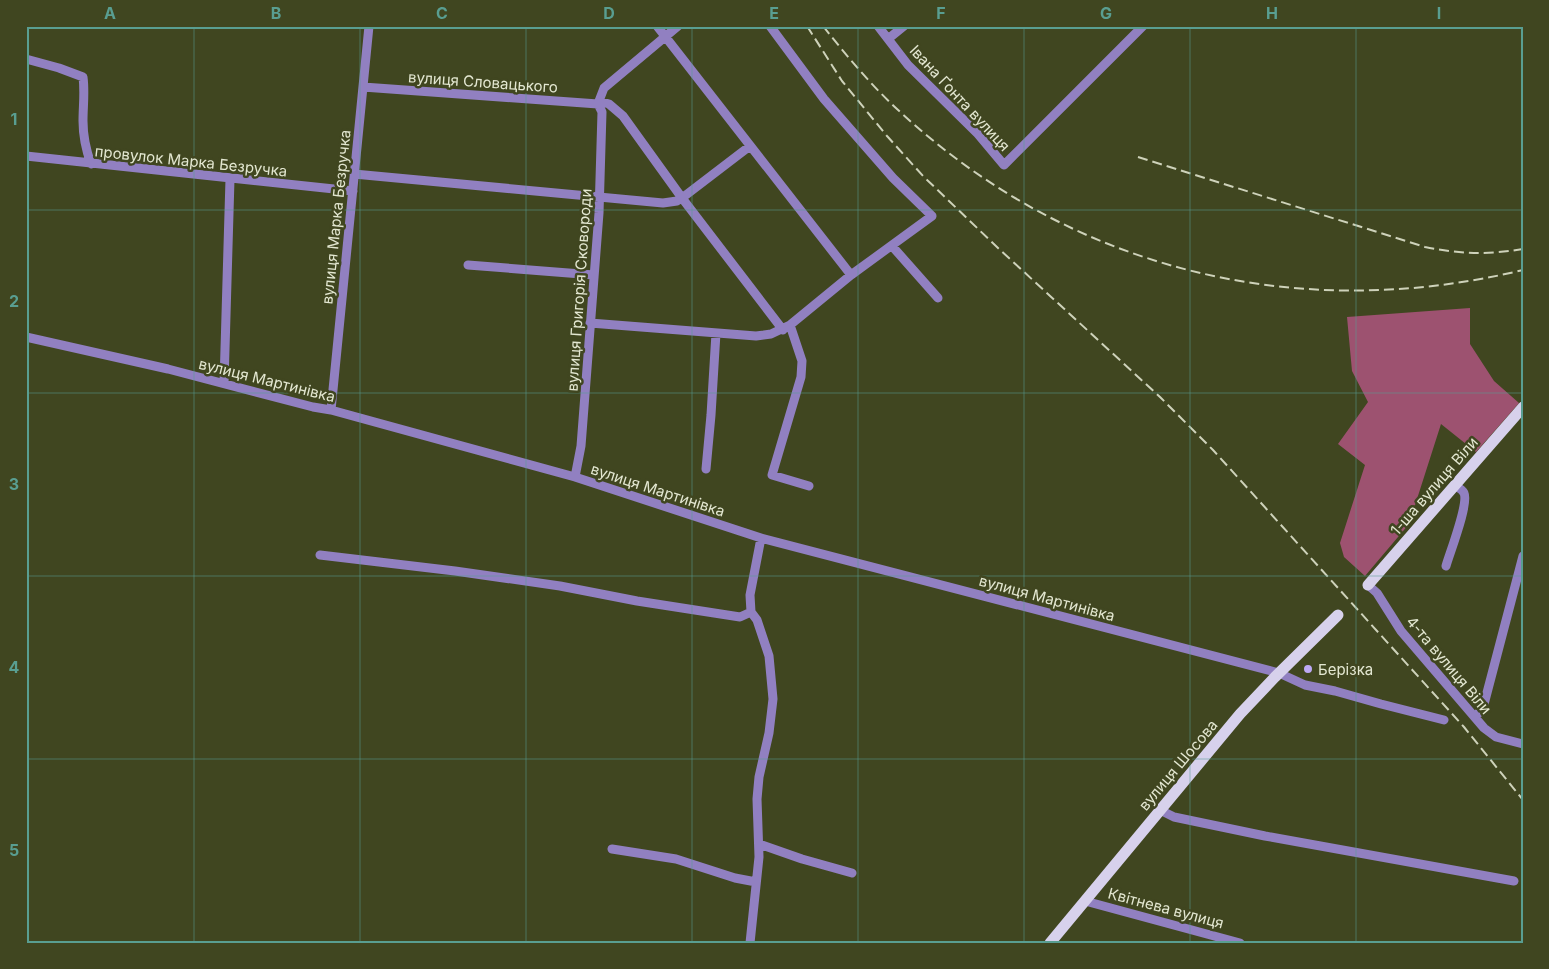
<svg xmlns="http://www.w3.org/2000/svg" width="1549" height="969" font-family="Inter,sans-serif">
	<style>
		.green { fill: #9d5270 }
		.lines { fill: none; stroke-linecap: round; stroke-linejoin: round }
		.minor { stroke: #9180c1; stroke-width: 9 }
		.major { stroke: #d7d1ec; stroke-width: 11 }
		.rail { stroke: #ced2ba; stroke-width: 2; stroke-dasharray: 10 5; stroke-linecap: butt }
		.grid { fill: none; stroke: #599e91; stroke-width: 1; stroke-opacity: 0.55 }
		.poi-dot { fill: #bda9f5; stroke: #404620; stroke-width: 2 }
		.labels { text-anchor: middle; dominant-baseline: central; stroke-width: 5; stroke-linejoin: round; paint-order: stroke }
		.street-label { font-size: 15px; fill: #e3e7d1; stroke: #404620 }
		.poi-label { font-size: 15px; fill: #e3e7d1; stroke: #404620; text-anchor: start }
		.neatline { fill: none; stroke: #599e91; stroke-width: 2 }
		.grid-label { font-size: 16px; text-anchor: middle; font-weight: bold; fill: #599e91 }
	</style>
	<rect width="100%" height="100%" fill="#404620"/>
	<path class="green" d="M1470,308v36l24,37 25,22 -43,49 -35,-28 -32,100 -44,52 -21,-19 -4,-14 25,-78 -27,-21 30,-42 -16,-31 -5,-54z"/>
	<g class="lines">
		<path class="minor" d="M657,26l194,249
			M878,26l30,39 70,69 26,31 139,-139
			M888,39l16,-13
			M26,59l33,9 24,9c2,15 0,29 0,44 0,16 3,29 8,43
			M363,87l235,17 1,-3
			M599,101l10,3 14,12 59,82 101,132
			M599,101l5,-13 74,-62
			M26,156l327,35
			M354,174l309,29 14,-2 5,-3 68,-52
			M892,246l46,52
			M468,265l126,10
			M590,323l166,13 15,-2 19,-9 61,-50 81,-59 -39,-38 -69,-79 -54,-73
			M790,325l12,36 -1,16 -29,98 37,11
			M26,337l142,32 145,38 18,3 244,67 186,61 518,135 26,12 30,6 46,13 63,16
			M224,383l6,-204
			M331,410l38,-384
			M706,469l5,-54 5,-82
			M575,477l6,-31 18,-233 3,-101 -4,-8
			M320,555l135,16 105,15 77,15 103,16 11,-5
			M1446,566c4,-14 23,-62 18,-73 -2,-4 -5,-5 -9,-7
			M1368,585l9,8 24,38 83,97 12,9 27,7
			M1475,717l8,-9 40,-152
			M1160,810l14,7 91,19 249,45
			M759,844l43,15 50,14
			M612,849l64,10 59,19 21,4
			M1085,901l155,42
			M750,943l9,-86 -2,-58 2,-22 10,-44 4,-34 -4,-43 -12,-36 -6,-8 -1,-17 11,-57"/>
		<path class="major" d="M1368,585l155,-178
			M1050,943l190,-229 35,-37 63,-62"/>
		<path class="rail" d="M807,26l35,55 45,55 36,40 75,72 162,149 53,53 251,277 59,73
			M823,26c23,29 47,58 74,83 171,160 398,216 626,161
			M1138,157l287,90c36,7 61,8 98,2"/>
	</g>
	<path class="grid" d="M194,26v917M360,26v917M526,26v917M692,26v917M858,26v917M1024,26v917M1190,26v917M1356,26v917M26,210h1497M26,393h1497M26,576h1497M26,759h1497"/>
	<circle class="poi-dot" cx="1308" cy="669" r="5"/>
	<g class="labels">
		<g class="street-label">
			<text transform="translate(483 82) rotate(4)">вулиця Словацького</text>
			<text transform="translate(960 98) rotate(47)">Івана Ґонта вулиця</text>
			<text transform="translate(191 161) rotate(6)">провулок Марка Безручка</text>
			<text transform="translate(336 217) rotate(-84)">вулиця Марка Безручка</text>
			<text transform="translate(579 290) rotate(-86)">вулиця Григорія Сковороди</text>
			<text transform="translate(267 380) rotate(14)">вулиця Мартинівка</text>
			<text transform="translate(1434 486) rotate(-49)">1-ша вулиця Віли</text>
			<text transform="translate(658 490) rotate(18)">вулиця Мартинівка</text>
			<text transform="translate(1047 598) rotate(15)">вулиця Мартинівка</text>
			<text transform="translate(1449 665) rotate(50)">4-та вулиця Віли</text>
			<text transform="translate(1178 765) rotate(-50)">вулиця Шосова</text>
			<text transform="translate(1166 908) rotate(15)">Квітнева вулиця</text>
		</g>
		<g class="poi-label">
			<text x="1318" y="669">Берізка</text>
		</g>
	</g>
	<rect width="1549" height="969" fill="none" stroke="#404620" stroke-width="55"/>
	<rect x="28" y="28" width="1494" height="914" class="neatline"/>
	<g class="grid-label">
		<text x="110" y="19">A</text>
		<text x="276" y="19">B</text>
		<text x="442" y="19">C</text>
		<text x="609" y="19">D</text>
		<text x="774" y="19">E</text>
		<text x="941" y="19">F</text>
		<text x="1106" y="19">G</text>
		<text x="1272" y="19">H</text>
		<text x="1439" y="19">I</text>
		<text x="14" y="125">1</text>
		<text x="14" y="307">2</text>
		<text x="14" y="490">3</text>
		<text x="14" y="673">4</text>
		<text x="14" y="856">5</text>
	</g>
</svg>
